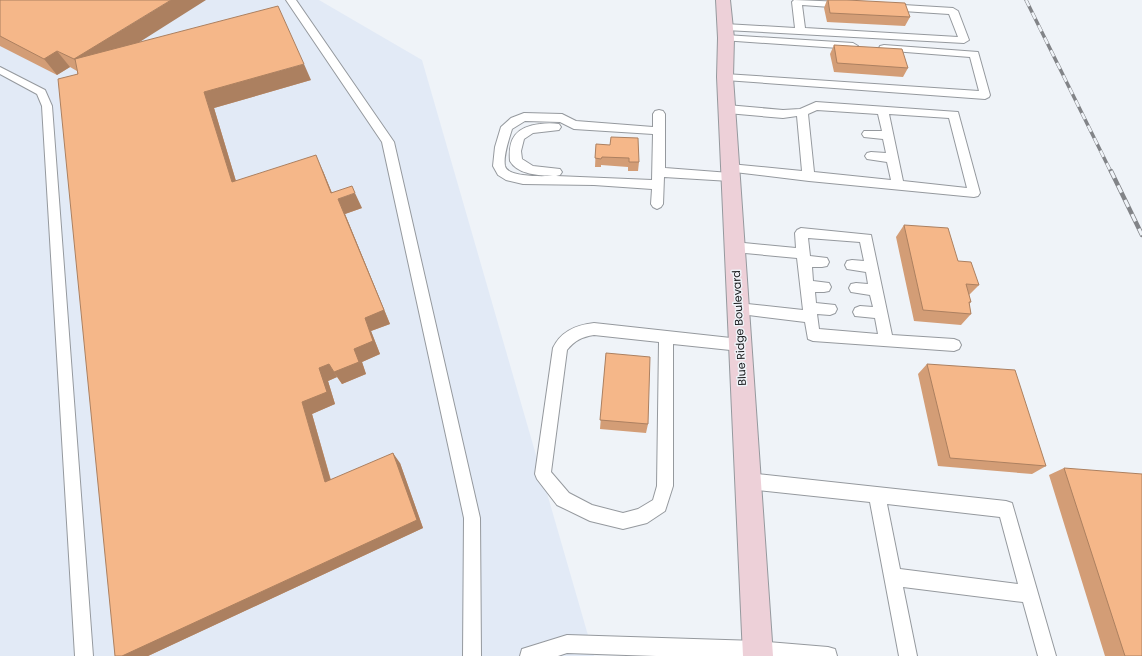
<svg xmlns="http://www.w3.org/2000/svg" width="1142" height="656" font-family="Poppins,sans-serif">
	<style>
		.built { fill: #e2eaf6 }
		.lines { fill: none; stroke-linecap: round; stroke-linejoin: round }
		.lane-casing { stroke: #95999e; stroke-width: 2 }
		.secondary-casing { stroke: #95999e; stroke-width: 2 }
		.lane { fill: #fff; fill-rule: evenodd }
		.secondary { fill: #edd0d8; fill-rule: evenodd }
		.rail-far1-casing { stroke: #828488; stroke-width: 3.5 }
		.rail-casing { stroke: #828488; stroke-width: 4.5 }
		.rail-far1 { stroke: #eff3f8; stroke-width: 2.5; stroke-dasharray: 7; stroke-linecap: butt }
		.rail { stroke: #eff3f8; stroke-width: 3; stroke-dasharray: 8; stroke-linecap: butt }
		.wall { fill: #d39d76 }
		.shaded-wall { fill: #ac8060 }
		.building { fill: #f5b789; stroke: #ac8060 }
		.labels { text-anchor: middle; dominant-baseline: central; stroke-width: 3; stroke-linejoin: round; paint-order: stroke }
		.street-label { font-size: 11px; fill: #161719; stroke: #eff3f8 }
	</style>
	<rect width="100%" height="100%" fill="#eff3f8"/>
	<path class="built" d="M0,0h319l103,60 172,596h-594z"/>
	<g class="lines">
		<defs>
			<path id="lane" d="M286,0h10l98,142 86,376 1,138h-18l1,-138 -82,-376z
				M794,0l51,2 5,3 -5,3 -43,-3 3,23 153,9 -9,-23 -62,-4 -5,-3 5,-3 66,4 5,3 11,29 -5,3 -239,-13 -5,-3 5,-3 70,4 -3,-26z
				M726,35l127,8 5,3 -5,3 -131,-9 -1,-2z
				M884,45l94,7 12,43 -1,2 -4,2 -260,-19 -5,-3 5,-3 254,17 -9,-34 -90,-7 -1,-2 1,-2z
				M0,67l45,23 7,16 41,550h-18l-33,-550 -5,-12 -37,-20z
				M816,102l142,10 22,81 -2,3 -4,1 -165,-16 -83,-10 -2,-3 2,-3 4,-1 72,7 -5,-55 -14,2 -56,-5 -4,-1 -1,-3 1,-3 4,-1 56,5 17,-1zM817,110l61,4 4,17h-18l-2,3 2,3 19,2 3,14 -15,-1 -4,1 -2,3 2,3 20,3 4,18 -77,-8 -6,-58zM889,114l60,4 18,70 -64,-7z
				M659,110l4,1 2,3v54l65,5 4,1 2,3 -2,3 -4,1 -66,-4 -1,27 -2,3 -4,2 -4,-2 -2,-3 1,-15 -58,-4 -71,-1 -17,-4 -8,-5 -5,-9 2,-19 6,-20 10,-9 13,-5 38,1 14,7 77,6v-13l2,-3zM525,121l35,1 14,7 79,5 -1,46 -96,-4 4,-1 2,-3 -2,-3 -27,-3 -11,-7 -1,-8 3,-12 9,-6 26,-3 2,-3 -2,-3c-6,-1 -13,-1 -19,0 -24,3 -32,14 -30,37 8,14 29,14 43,15 -10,0 -45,2 -48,-10 -2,-10 4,-27 7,-37z
				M801,228l70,7 21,100 62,4 5,2 2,4 -2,4 -5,2 -141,-10 -5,-2 -3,-17 -72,-9 -2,-4 2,-4 5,-2 65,7 -6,-52 -63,-6 -5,-1 -1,-4 1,-4 5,-1 62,6 -1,-15 2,-3zM808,238l52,4 4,19 -12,-1 -5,1 -2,4 2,4 19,3 2,12 -12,-1 -5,1 -2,4 2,4 19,3 3,12 -13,-1 -5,2 -2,4 2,4 20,2 3,16 -59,-5 -2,-15 13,1 5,-2 2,-4 -2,-4 -19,-2 -1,-11h9l5,-1 2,-4 -2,-4 -16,-2 -1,-14h10l5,-1 2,-4 -2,-4 -17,-2z
				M594,323l146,16 5,2 2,4 -2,4 -5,2 -67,-7v142l-8,25 -18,12 -24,6 -33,-8 -33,-16 -20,-26 -2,-5 18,-126c8,-17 23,-23 41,-25zM594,335l65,7 -2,144 -4,14 -15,9 -15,4 -31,-8 -23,-12 -18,-21 16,-122c8,-10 15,-13 27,-15z
				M748,473l258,28 6,2 44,153h-18l-15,-54 -120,-15 14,69h-18l-29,-154 -122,-13 -6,-2 -2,-6 2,-6zM887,504l113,13 18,67 -118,-15z
				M567,635l190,6 71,6 7,2 2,7h-181l-89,-3 -9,3h-38l2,-7z"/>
			<path id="secondary" d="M716,0h14l4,38 -1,39 40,579h-30l-26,-579 1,-39z"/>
		</defs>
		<use href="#lane" class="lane-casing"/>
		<use href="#secondary" class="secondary-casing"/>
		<use href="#lane" class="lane"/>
		<use href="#secondary" class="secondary"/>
		<defs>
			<path id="rail-far1" d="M1026,0l85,172"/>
			<path id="rail" d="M1111,171l31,64"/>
		</defs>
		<use href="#rail-far1" class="rail-far1-casing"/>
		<use href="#rail" class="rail-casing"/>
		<use href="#rail-far1" class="rail-far1"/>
		<use href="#rail" class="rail"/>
	</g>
	<path class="wall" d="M0,0l138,43 173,37 -97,28 22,73 87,-10 9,22 30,15 -17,6 45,110 -19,7 9,23 -18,8 4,12 -24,10 -5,-7 -9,4 7,23 -23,10 19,66 69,-17 23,65 -275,128h-33l-38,-585 -7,-4 -13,8 -57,-29z
		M827,0h20l63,17 -5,9 -78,-4 -3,-14z
		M834,45l74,23 -5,9 -69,-5 -4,-18z
		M596,144l43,18 -1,9h-10v-4l-27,-2v2h-6z
		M904,225l54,36 21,24 -10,10 2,7 -2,2 2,10 -10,11 -47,-4 -18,-84z
		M606,353l42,71 -2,9 -46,-4z
		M927,364l119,102 -14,8 -94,-8 -20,-92z
		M1064,468l78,188h-37l-56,-181z"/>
	<path class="shaded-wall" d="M171,0h35l-120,76 -12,-17z
		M57,51l13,16 -13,8 -13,-16z
		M304,64l7,16 -97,28 27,90 -9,-16 -28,-90z
		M316,155l7,16 15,37 -7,-15z
		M355,193l7,15 -17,6 45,110 -19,7 9,23 -18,8 4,12 -24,10 -8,-12 20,-23 11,-31 -27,-119z
		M329,364l8,13 -9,4 7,23 -23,10 22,78 -9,-10 -23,-80 17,-34z
		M393,453l7,10 23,65 -275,128h-26z"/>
	<path class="building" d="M0,0h171l-97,59 -17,-8 -13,8 -44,-23z
		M828,0h19l58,3 5,14 -80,-4z
		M278,6l26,58 -100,28 28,90 84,-27 15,38 21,-7 3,7 -17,6 46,111 -19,8 8,23 -19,8 5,13 -25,10 -5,-8 -10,4 8,24 -25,10 23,80 68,-29 24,67 -295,136h-7l-57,-577 20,-5 -3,-15z
		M834,45l68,4 6,19 -71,-5z
		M611,137l27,1 1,24h-10v-4l-27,-1 -1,2 -6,-1 1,-14 14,1z
		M904,225l44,3 10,33 13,1 8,23 -13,-1 5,18h-2l2,12 -48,-4z
		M606,353l44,4 -2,67 -48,-4z
		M927,364l88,6 31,96 -96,-8z
		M1064,468l78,6v182h-17z"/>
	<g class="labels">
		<g class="street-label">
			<text transform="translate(739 328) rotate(-93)">Blue Ridge Boulevard</text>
		</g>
	</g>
</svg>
